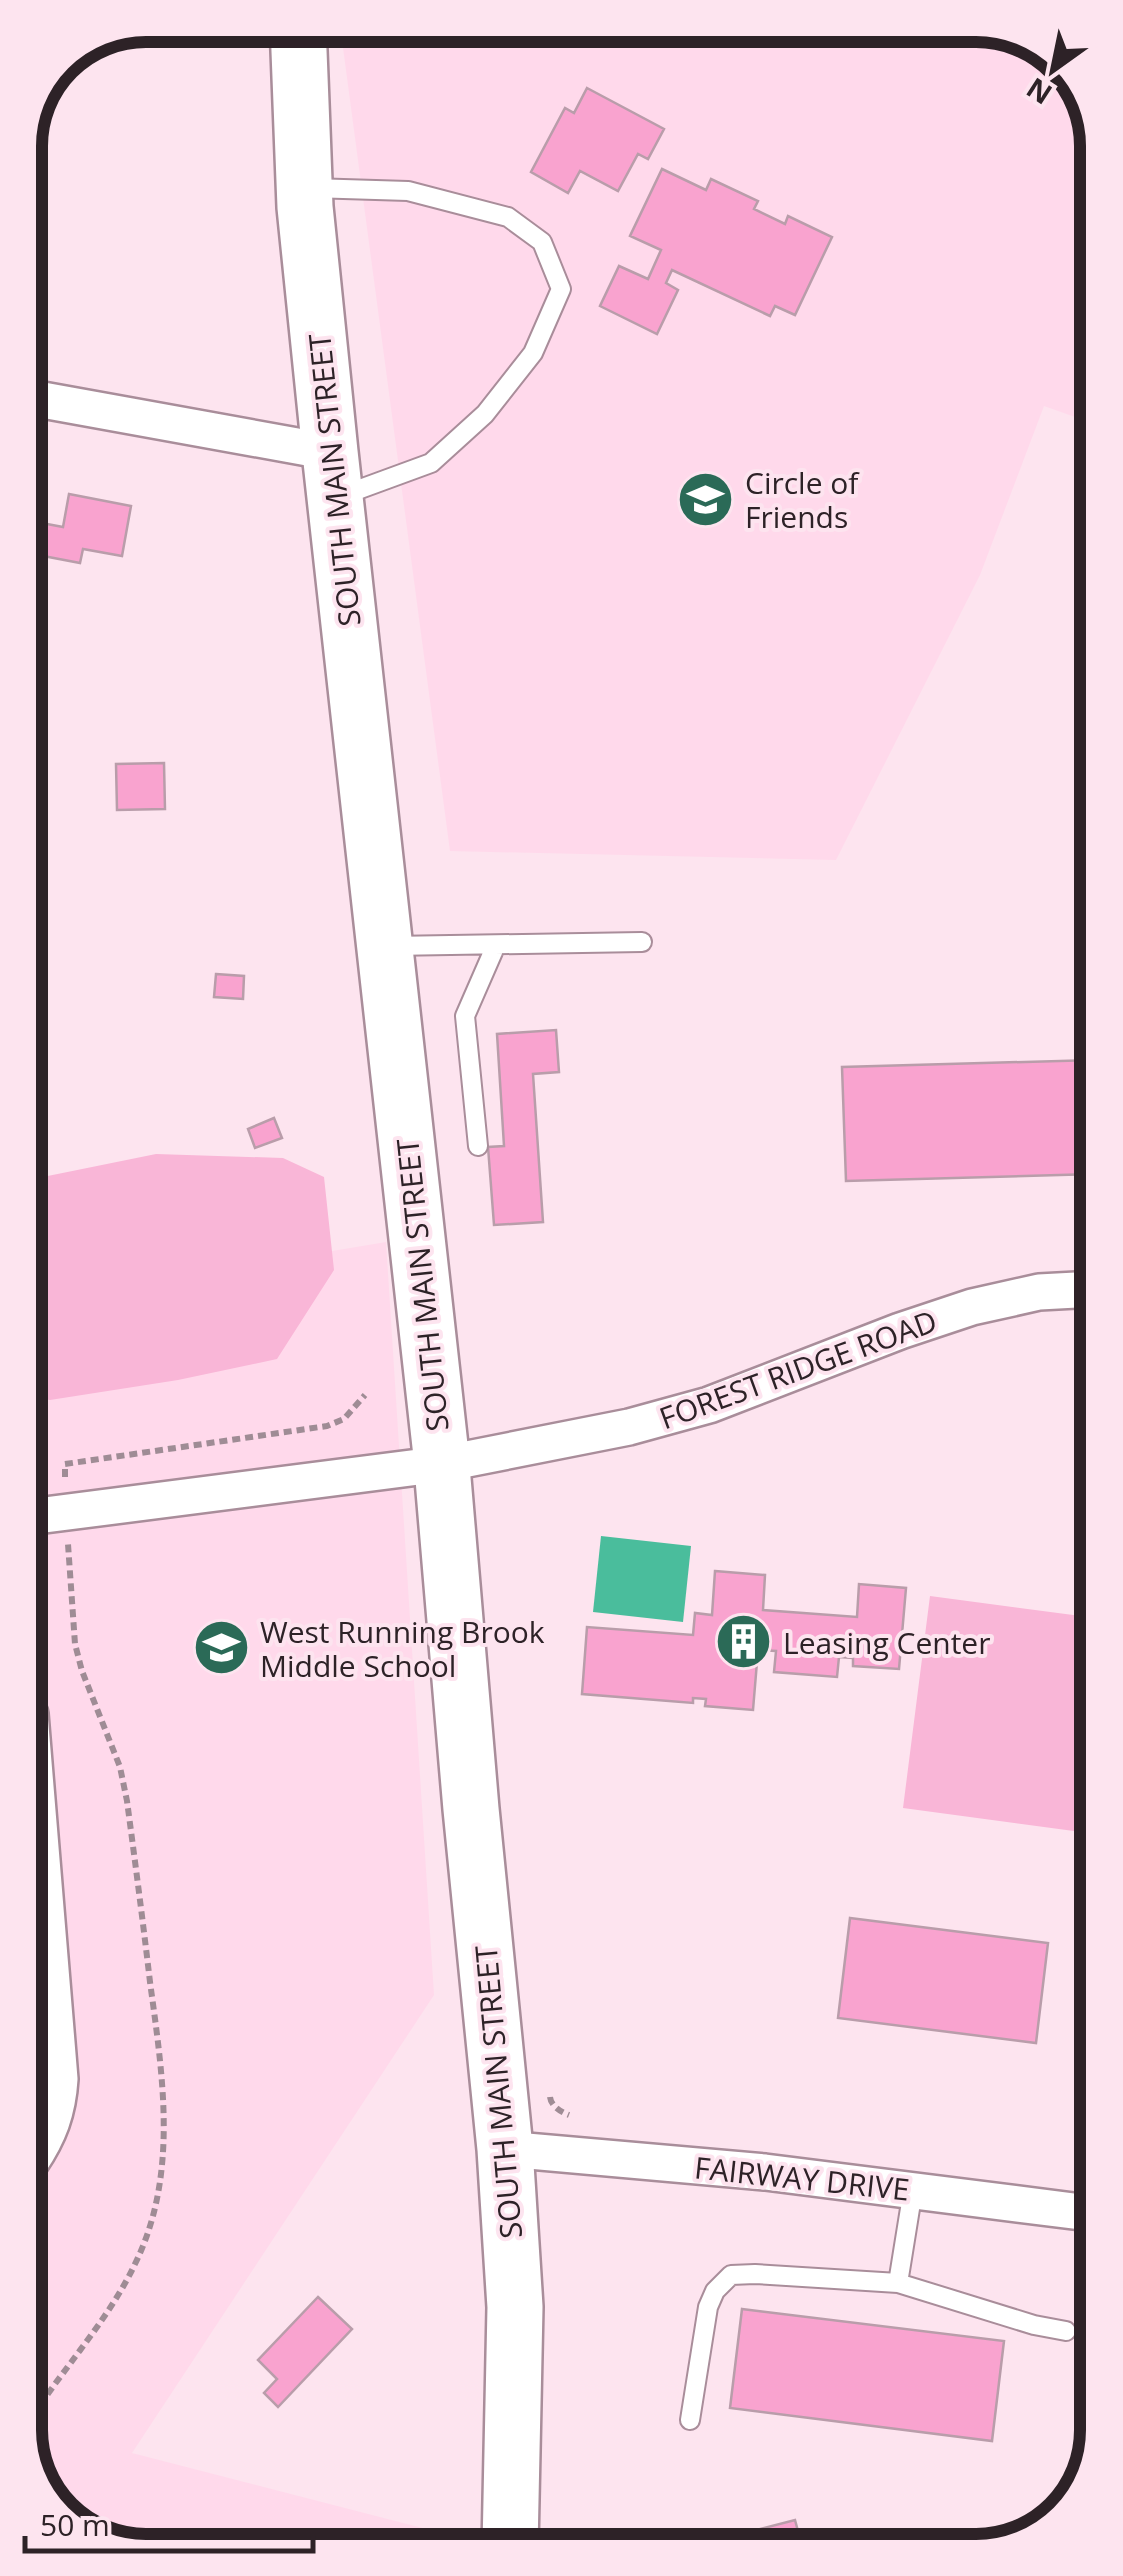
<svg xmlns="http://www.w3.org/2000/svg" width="1123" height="2576" font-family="'Open Sans',sans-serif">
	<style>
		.built { fill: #ffd9eb }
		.green { fill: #f9b6d7 }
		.water { fill: #4abd9c }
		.building { fill: #f9a3cf; stroke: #b99daa; stroke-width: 2.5 }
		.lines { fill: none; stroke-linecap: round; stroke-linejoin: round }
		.lane-casing { stroke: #a98d9a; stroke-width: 22 }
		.street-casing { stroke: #a98d9a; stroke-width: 40 }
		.primary-casing { stroke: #a98d9a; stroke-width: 60 }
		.path { stroke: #9f8c95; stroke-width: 6; stroke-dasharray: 8 5; stroke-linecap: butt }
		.lane { stroke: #fff; stroke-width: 18 }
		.street { stroke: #fff; stroke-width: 35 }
		.primary { stroke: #fff; stroke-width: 55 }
		.labels { text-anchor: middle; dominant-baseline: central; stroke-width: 8; stroke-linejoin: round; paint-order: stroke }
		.street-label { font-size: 30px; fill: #2d2227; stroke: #fde4ef }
		.poi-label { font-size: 30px; fill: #2d2227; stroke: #fde4ef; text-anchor: start }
		.rim { fill: none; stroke: #2d2227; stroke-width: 12 }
	</style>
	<rect width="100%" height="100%" fill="#fde4ef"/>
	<path class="built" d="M340,25h645l66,25 40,57 1,316 -48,-17 -64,169 -144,285 -386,-9z
		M386,1242l48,753 -302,458 333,86 -1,9 -326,3 -66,-25 -40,-57 -4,-1167z"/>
	<path class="green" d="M156,1154l127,4 41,19 10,93 -57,89 -99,21 -128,20 -21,-4 -1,-216z
		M930,1596l166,22v216l-193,-26z"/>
	<path class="water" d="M601,1536l90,10 -8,76 -90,-10z"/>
	<path class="building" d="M587,88l77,41 -16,30 -10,-5 -20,37 -38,-20 -12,22 -37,-21 34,-64 9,5z
		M662,169l44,21 5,-11 47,22 -4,8 31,15 3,-8 44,21 -37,78 -20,-9 -5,10 -98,-46 -6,13 12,7 -21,44 -57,-28 19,-40 29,13 13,-29 -31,-14z
		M69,494l62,12 -9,50 -39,-7 -3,14 -42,-8 -7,37h-5v-72l37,7z
		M164,763l1,46 -48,1 -1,-46z
		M216,974l28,2 -1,23 -29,-2z
		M556,1030l3,42 -26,2 10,148 -49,3 -6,-78 16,-1 -7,-112z
		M1094,1060v114l-248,7 -4,-114z
		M274,1118l8,20 -27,10 -7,-19z
		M715,1571l50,4 -2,35 94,7 2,-33 47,4 -7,81 -46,-3v-8l-14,-1 -2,20 -63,-5 2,-21 -18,-1 -5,60 -48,-4 1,-7 -13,-1v5l-111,-9 5,-67 106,8 2,-22 17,2z
		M850,1918l198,25 -12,100 -198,-25z
		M318,2297l34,32 -74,78 -14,-14 13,-14 -19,-19z
		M742,2309l262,32 -12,100 -262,-33z
		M795,2520l7,26 -112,1z"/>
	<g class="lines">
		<defs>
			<path id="lane" d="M311,188l97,3 100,26 34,25 19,47 -28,64 -48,61 -54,49 -90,33
				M391,946l251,-4
				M478,1146l-13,-130 31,-71
				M913,2190l-15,93 136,42 32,6
				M690,2420l18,-113 7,-16 16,-16 24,-1 143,9"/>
			<path id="street" d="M26,397l304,55
				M29,1517l413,-53 187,-37 80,-22 191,-74 72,-24 67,-15 56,-3
				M30,1714l30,365c-2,33 -11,56 -29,83
				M505,2149l260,23 332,42"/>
			<path id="primary" d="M298,25l7,182 25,245 111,1003 30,354 34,340 10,158 -5,241"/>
		</defs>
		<use href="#lane" class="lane-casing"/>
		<use href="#street" class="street-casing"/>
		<use href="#primary" class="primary-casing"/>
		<path class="path" d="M65,1477v-13l262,-38 17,-7 21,-24
			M550,2097c1,9 11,15 19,18
			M32,2429l4,-18c32,-48 73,-93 98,-145 45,-90 29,-188 16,-284 -7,-60 -15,-121 -23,-181l-7,-34 -38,-96 -7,-27 -7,-100"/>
		<use href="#lane" class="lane"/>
		<use href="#street" class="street"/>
		<use href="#primary" class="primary"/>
	</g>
	<defs>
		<symbol id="school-disc" viewBox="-11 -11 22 22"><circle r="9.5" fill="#2b6a57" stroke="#fde4ef"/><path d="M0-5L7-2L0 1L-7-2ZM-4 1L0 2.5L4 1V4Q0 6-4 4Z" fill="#fff"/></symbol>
		<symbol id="building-disc" viewBox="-11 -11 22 22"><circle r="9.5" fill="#2b6a57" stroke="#fde4ef"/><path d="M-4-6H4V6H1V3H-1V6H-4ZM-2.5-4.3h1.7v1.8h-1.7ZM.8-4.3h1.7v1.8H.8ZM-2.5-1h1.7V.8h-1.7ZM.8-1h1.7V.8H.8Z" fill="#fff"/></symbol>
	</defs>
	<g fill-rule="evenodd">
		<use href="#school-disc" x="674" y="468" width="63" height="63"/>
		<use href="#building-disc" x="712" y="1610" width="63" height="63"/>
		<use href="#school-disc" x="190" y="1616" width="63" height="63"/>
	</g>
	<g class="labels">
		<g class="street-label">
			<text transform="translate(334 480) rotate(-96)">SOUTH MAIN STREET</text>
			<text transform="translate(422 1285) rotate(-96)">SOUTH MAIN STREET</text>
			<text transform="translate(798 1369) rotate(-20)">FOREST RIDGE ROAD</text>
			<text transform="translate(498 2092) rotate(-95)">SOUTH MAIN STREET</text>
			<text transform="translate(802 2178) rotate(6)">FAIRWAY DRIVE</text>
		</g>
		<g class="poi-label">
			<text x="745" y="482">Circle of<tspan x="745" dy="34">Friends</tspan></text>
			<text x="260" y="1631">West Running Brook<tspan x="260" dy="34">Middle School</tspan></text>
			<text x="783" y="1642">Leasing Center</text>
		</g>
	</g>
	<path d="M0 0H1123V2576H0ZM146 42H976A104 104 0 0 1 1080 146V2430A104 104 0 0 1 976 2534H146A104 104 0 0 1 42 2430V146A104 104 0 0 1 146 42Z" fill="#fde4ef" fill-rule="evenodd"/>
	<path class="rim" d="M146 42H976A104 104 0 0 1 1080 146V2430A104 104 0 0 1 976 2534H146A104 104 0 0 1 42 2430V146A104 104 0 0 1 146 42Z"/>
	<g transform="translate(1053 70) rotate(213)" stroke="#fde4ef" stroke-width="8" paint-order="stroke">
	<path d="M0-8L18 38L0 25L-18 38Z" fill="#2d2227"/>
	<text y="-15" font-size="28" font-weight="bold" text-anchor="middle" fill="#2d2227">N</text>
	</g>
	<path d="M25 2536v15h288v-15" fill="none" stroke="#2d2227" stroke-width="5"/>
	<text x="40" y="2536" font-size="30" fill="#2d2227" stroke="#fde4ef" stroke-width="8" paint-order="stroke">50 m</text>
</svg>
